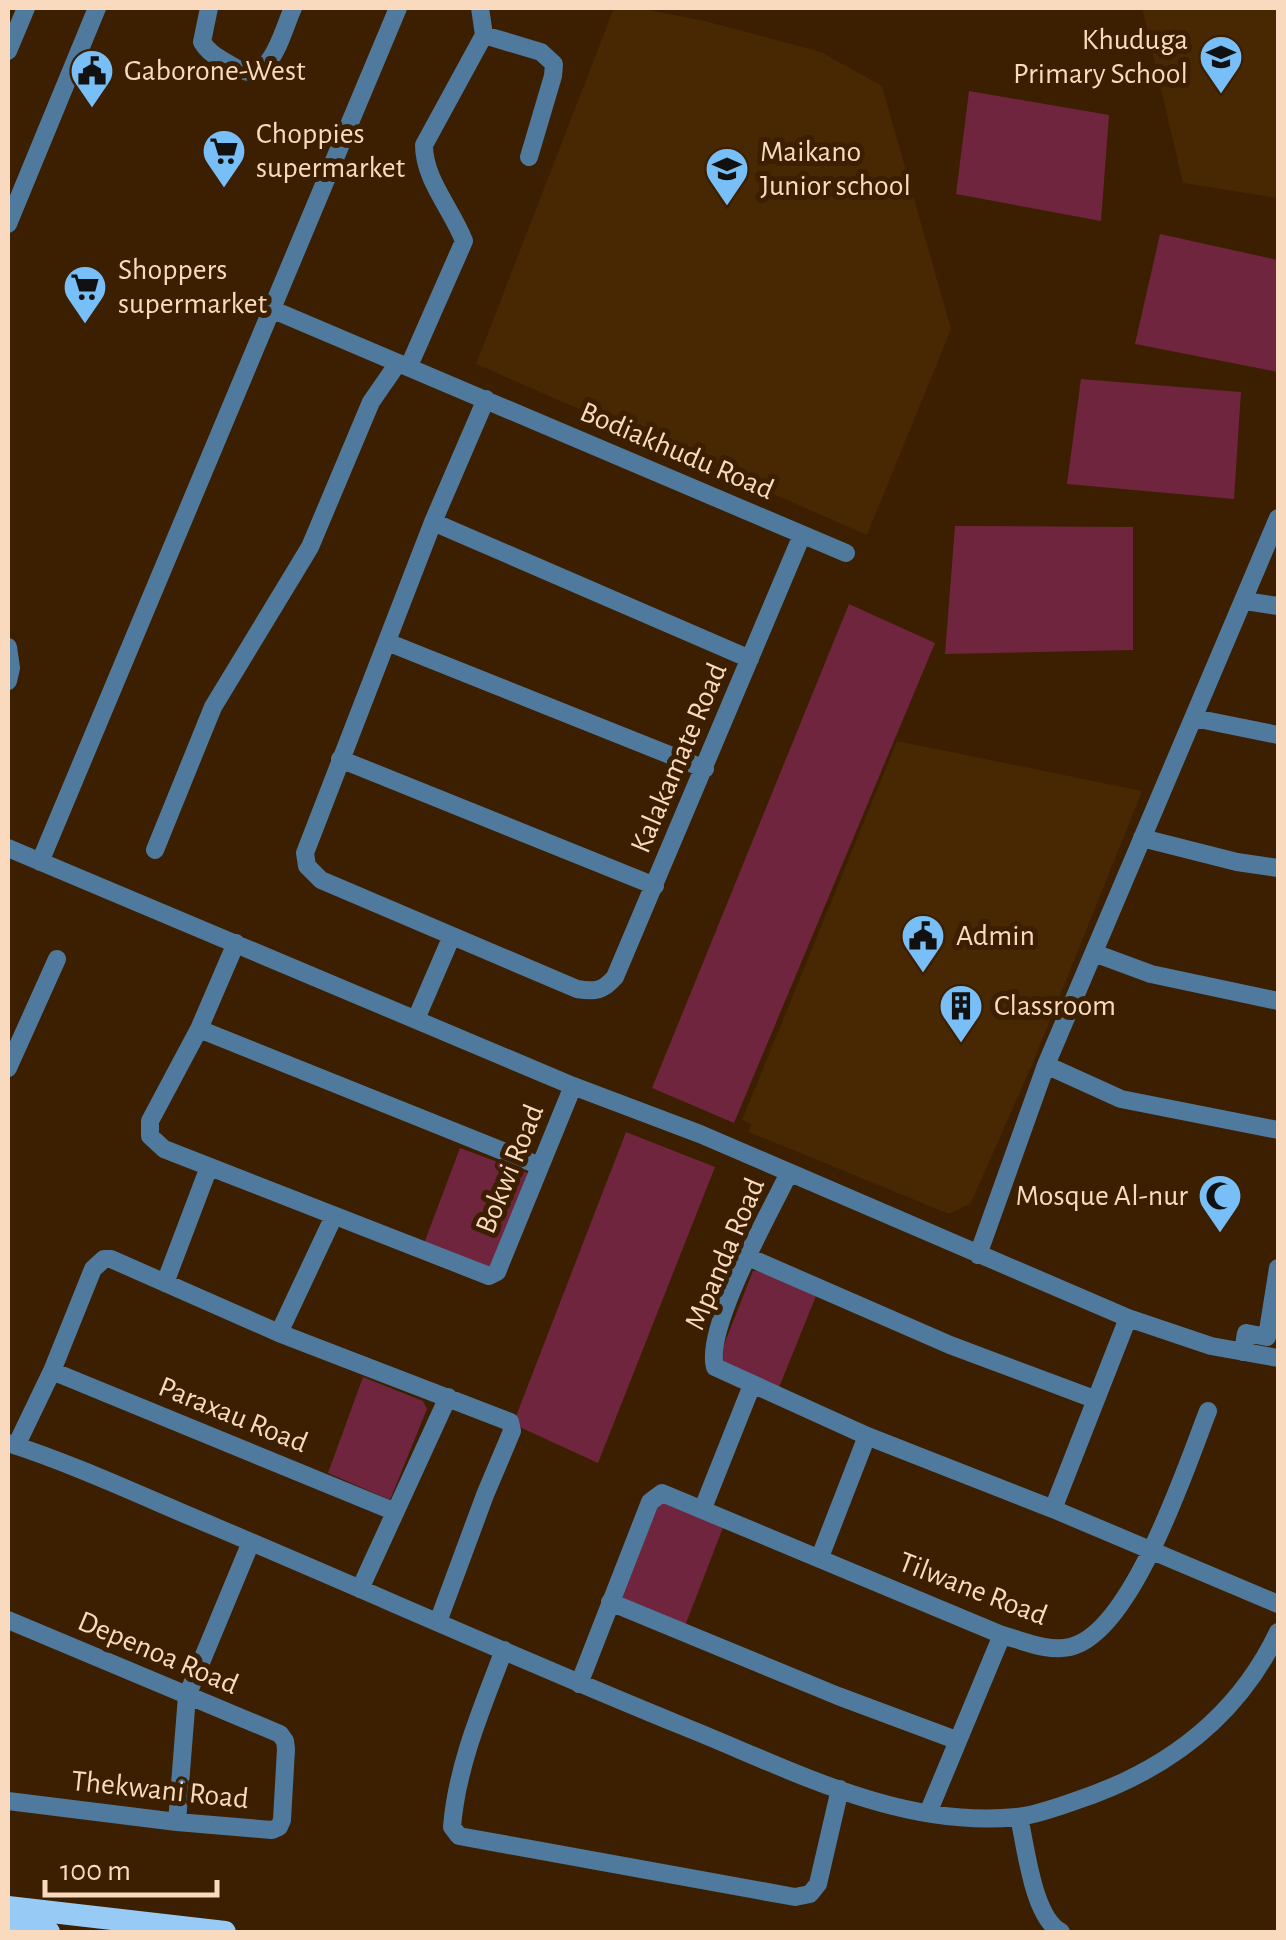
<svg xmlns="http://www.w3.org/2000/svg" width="1286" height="1940" font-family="'Alegreya Sans',sans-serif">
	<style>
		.built { fill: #472803 }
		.green { fill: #6f253d }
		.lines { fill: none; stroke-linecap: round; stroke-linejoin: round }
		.minor { stroke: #4f7a9d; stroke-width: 18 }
		.major { stroke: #97cbf6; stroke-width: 22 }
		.labels { text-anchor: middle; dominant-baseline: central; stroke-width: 10; stroke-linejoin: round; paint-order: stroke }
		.poi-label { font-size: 30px; fill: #fadabe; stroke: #3b1f00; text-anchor: start }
		.street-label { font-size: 30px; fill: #fadabe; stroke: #3b1f00 }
	</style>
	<rect width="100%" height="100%" fill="#3b1f00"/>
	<path class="built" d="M614,8h24l67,13 116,31 61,34 69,243 -84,206 -391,-171z
		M1142,8h136v190l-95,-15z
		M897,741l245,50 -108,269 -63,143 -22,11 -200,-82 2,-8 -9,-4z"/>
	<path class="green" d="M969,91l140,24 -8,106 -145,-27z
		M1160,234l118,26v112l-143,-28z
		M1081,379l160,13 -7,107 -167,-15z
		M955,526l178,1v123l-188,4z
		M849,604l86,39 -201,480 -82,-35z
		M626,1132l89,35 -117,296 -85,-39z
		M460,1148l68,25 -35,93 -9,2 -61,-22z
		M753,1271h9l54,25 -38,94 -60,-30z
		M363,1377l60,24 4,8 -37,91 -62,-27z
		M664,1499l60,26 -39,101 -67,-22 38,-100z"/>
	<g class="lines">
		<path class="minor" d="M209,8l-7,34c8,13 19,17 32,25 37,21 47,-33 59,-59
			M484,35l57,17 13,12 -1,12 -24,81
			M8,51l18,-43
			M8,224l89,-216
			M271,309l575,244
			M409,366l55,-125c-12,-32 -40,-61 -40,-96l60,-110 -4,-27
			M486,399l-53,123 -128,331 2,13 14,14 256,109c18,3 26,2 38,-12l187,-442
			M433,522l317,137
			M1245,601l33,5
			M387,642l318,127
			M8,647l3,21 -3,13
			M1194,718l84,17
			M340,759l315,127
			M1142,838l95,24 41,6
			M8,848l565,238 127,48 428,184 83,28 67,12
			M155,850l58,-143 97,-160 61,-145 27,-39
			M40,862l358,-854
			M236,943l-37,86 -49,92v15l14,13 325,127 8,-4 76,-186
			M1094,953l57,21 127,27
			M416,1019l35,-81
			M199,1029l341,137
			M1046,1065l75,34 157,31
			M8,1068l49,-109
			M789,1173c-19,39 -85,156 -74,194l152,69 186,73 225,95
			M978,1255l68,-190 232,-547
			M748,1257l202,88 144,54
			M165,1283l44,-116
			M279,1333l55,-117
			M1243,1352l3,-19 21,4 11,-69
			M52,1371l341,140
			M8,1443c71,23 140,56 210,85 156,66 310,135 467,199 105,42 215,102 332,90 19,-2 40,-10 58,-16 91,-30 162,-83 203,-169
			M16,1446l36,-75 41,-102 11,-10h7l168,74 231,89 2,9 -27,64 -47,127
			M703,1508l49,-123
			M1053,1509l75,-191
			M820,1557l47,-121
			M360,1589l88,-192
			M610,1602l228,94 118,44
			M8,1620l272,114 5,7 1,8 -4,71 -3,7 -7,3 -95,-8 -169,-21
			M504,1650c-22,58 -47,115 -52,177l7,9 336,61 15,-3 8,-10 22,-95
			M579,1684l71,-182 12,-9 340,142c22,6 46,17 68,12 62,-14 116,-180 138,-236
			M928,1813l74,-178
			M1019,1817c7,31 14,100 42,115
			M177,1822l10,-126 64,-154"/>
		<path class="major" d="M8,1907l217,25
			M8,1928l41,4"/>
	</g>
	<defs>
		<symbol id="school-pin" viewBox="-11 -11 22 30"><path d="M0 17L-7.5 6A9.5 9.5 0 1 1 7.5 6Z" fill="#78bff7" stroke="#3b1f00"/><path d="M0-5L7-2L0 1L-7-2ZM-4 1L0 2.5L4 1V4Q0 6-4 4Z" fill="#111"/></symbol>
		<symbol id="civic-pin" viewBox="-11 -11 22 30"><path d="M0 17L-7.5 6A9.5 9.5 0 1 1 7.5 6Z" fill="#78bff7" stroke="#3b1f00"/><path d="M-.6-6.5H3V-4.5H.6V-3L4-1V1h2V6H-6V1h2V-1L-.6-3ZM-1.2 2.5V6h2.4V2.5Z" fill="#111"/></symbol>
		<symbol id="supermarket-pin" viewBox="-11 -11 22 30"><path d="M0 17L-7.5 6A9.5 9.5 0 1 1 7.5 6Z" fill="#78bff7" stroke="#3b1f00"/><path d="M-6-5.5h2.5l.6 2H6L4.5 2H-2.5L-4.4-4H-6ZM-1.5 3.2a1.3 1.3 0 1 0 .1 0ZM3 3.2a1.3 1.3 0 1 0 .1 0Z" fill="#111"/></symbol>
		<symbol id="building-pin" viewBox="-11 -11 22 30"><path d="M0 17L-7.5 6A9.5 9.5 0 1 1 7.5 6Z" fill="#78bff7" stroke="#3b1f00"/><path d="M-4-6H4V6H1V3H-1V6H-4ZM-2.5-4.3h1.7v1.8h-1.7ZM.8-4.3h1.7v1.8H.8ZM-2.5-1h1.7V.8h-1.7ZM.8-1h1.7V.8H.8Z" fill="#111"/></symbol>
		<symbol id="mosque-pin" viewBox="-11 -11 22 30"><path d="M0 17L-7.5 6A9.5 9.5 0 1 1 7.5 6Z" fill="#78bff7" stroke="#3b1f00"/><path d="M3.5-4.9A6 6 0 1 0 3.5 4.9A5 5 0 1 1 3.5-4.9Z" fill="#111"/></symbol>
	</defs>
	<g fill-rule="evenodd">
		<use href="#school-pin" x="1196" y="32" width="50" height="68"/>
		<use href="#civic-pin" x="67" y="46" width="50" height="68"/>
		<use href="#supermarket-pin" x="199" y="126" width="50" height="68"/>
		<use href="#school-pin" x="702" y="144" width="50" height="68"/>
		<use href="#supermarket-pin" x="60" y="262" width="50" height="68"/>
		<use href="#civic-pin" x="898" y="911" width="50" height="68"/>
		<use href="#building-pin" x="936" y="981" width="50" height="68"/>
		<use href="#mosque-pin" x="1195" y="1171" width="50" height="68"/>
	</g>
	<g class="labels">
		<g class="poi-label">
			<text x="1188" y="40" text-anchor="end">Khuduga<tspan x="1188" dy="34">Primary School</tspan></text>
			<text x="124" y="71">Gaborone-West</text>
			<text x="256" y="134">Choppies<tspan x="256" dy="34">supermarket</tspan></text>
			<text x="760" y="152">Maikano<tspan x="760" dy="34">Junior school</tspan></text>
			<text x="118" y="270">Shoppers<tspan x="118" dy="34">supermarket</tspan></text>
			<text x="956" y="936">Admin</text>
			<text x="994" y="1006">Classroom</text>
			<text x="1188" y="1196" text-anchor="end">Mosque Al-nur</text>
		</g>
		<g class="street-label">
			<text transform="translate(677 451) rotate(23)">Bodiakhudu Road</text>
			<text transform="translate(679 758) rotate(-67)">Kalakamate Road</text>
			<text transform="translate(510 1169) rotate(-68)">Bokwi Road</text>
			<text transform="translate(725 1254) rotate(-67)">Mpanda Road</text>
			<text transform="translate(233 1415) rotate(22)">Paraxau Road</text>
			<text transform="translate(973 1589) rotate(21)">Tilwane Road</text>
			<text transform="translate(158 1653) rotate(23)">Depenoa Road</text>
			<text transform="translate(160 1790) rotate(6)">Thekwani Road</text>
		</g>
	</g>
	<rect width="1286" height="1940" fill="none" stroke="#fadabe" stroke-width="20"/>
	<path d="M45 1880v15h172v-15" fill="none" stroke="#fadabe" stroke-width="5"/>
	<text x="60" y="1880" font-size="30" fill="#fadabe" stroke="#3b1f00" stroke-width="8" paint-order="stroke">100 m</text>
</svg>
